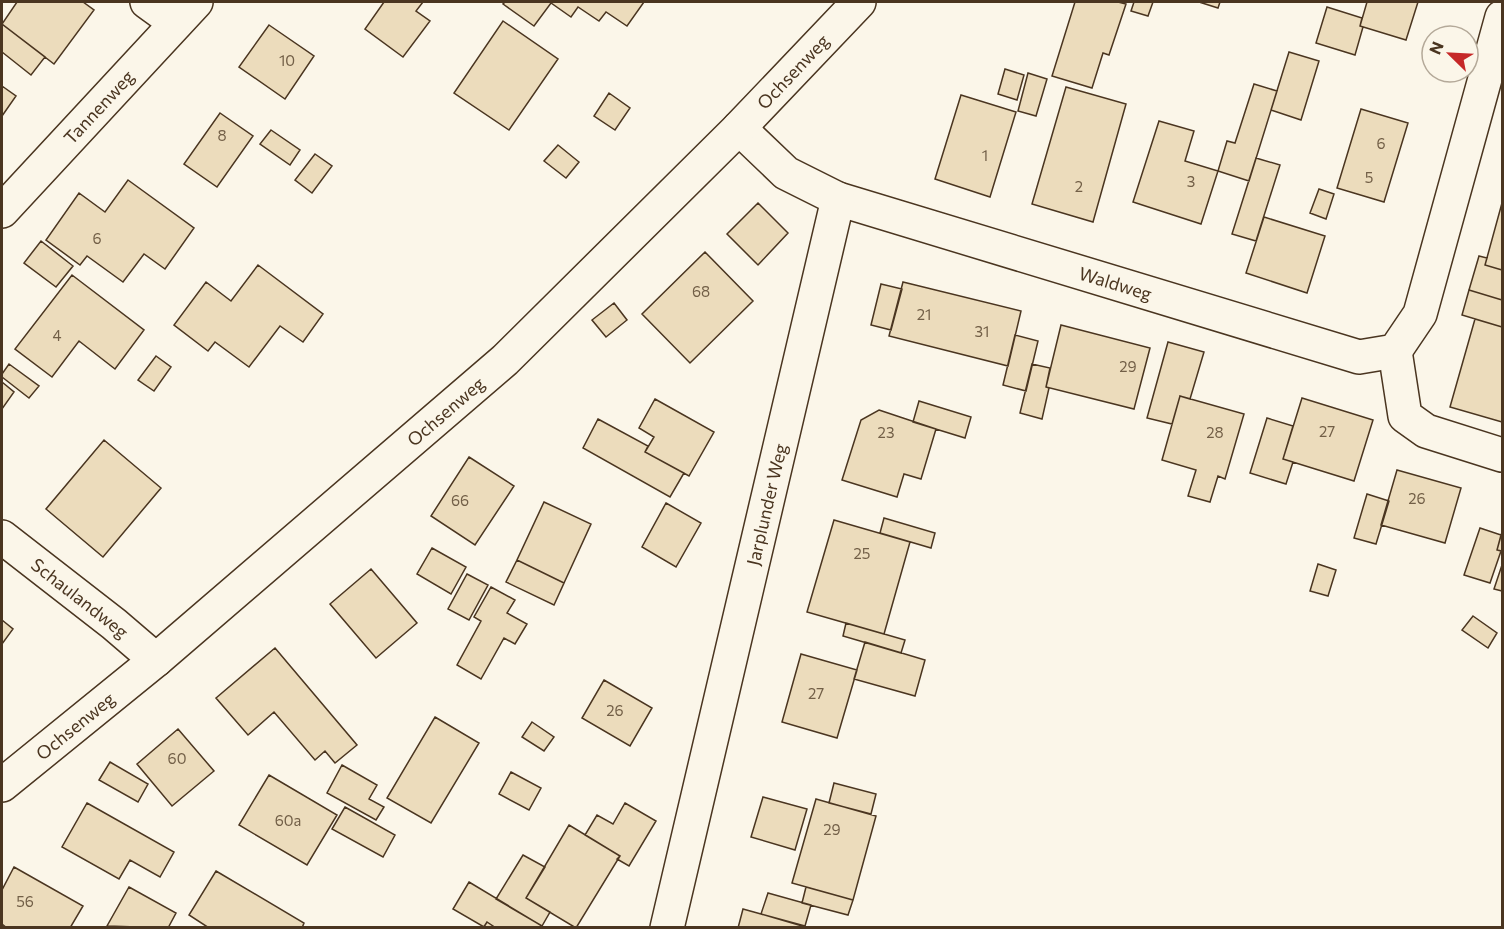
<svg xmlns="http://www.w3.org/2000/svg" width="1504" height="929" font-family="Commissioner,sans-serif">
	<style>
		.building { fill: #ecdcbc; stroke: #4a3520; stroke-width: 1.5 }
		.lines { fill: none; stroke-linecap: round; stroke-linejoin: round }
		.minor-casing { stroke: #4a3520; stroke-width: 36 }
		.major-casing { stroke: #4a3520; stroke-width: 36 }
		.minor { stroke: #fbf6e9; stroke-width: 33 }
		.major { stroke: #fbf6e9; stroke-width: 33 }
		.labels { text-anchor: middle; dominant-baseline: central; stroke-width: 4.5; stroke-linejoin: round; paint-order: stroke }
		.number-label { font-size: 15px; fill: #725f47 }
		.street-label { font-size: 18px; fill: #4a3520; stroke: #fbf6e9 }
	</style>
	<rect width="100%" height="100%" fill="#fbf6e9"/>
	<path class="building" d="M17,2h66l11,8 -40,54 -52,-40z
		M384,2h39l-7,9 14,10 -27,36 -38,-28z
		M505,2h139l-17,24 -21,-14 -7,9 -21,-14 -7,10 -20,-14 -17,23 -31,-22z
		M1075,2h43l8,2 -17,51 -6,-2 -11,35 -40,-12z
		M1134,2h19l-5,14 -17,-5z
		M1199,2h21l-2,6z
		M1367,2h51l-12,38 -46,-14z
		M1327,7l35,11 -2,8 3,1 -8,28 -39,-12z
		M503,21l55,38 -49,71 -55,-37z
		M2,24l43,33 -14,18 -29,-23z
		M269,25l45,31 -29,43 -46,-32z
		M1289,52l30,9 -18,59 -30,-10z
		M1005,69l19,6 -7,25 -19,-6z
		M1028,73l19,6 -11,37 -18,-5z
		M1254,84l23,7 -28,90 -31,-10 9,-30 8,2z
		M2,86l14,10 -14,20z
		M1066,87l60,17 -33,118 -61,-18z
		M609,93l21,15 -15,22 -21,-14z
		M961,95l55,17 -26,85 -55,-18z
		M1361,109l47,14 -24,79 -47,-14z
		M220,113l33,23 -36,51 -33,-23z
		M1159,121l35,10 -9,30 33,10 -17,53 -68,-22z
		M271,130l29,20 -10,15 -30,-21z
		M558,145l21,17 -13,16 -22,-17z
		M315,154l17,12 -20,27 -17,-13z
		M1256,158l24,7 -24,76 -24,-7z
		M128,180l66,48 -29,41 -21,-15 -21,28 -36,-26 -7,9 -34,-25 33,-47 26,19z
		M1319,189l15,5 -8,25 -16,-6z
		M758,203l30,30 -30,32 -31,-31z
		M1502,203v67l-17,-5z
		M1264,217l61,19 -18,57 -61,-20z
		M41,241l32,25 -17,21 -32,-24z
		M705,252l48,49 -63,62 -48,-49z
		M1479,256l8,2 -2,7 17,5v30l-33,-10z
		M258,265l65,49 -20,28 -23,-16 -31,41 -34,-25 -7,9 -34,-26 32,-43 25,19z
		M72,275l72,55 -29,39 -36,-28 -27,36 -37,-28z
		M903,282l118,29 -13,55 -119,-30z
		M881,284l21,5 -11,41 -20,-5z
		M1469,290l33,10v27l-40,-12z
		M614,303l13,17 -21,17 -14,-17z
		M1475,319l27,8v95l-52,-15z
		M1061,325l89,23 -16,61 -88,-22z
		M1015,335l23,6 -12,50 -23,-6z
		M1168,342l36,10 -14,47 -10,-3 -8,28 -25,-6z
		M156,356l15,11 -17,24 -16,-11z
		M9,364l30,22 -10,12 -27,-21v-3z
		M1032,364l18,4 -4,19 3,1 -7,31 -22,-6z
		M2,382l12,10 -12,17z
		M1180,396l64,18 -19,65 -7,-3 -8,26 -22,-6 8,-26 -34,-10z
		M1302,398l71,22 -19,61 -71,-22z
		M655,399l59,33 -25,44 -44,-24 9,-15 -15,-9z
		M919,401l52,16 -6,21 -52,-16z
		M879,410l57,19 -15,50 -17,-5 -7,23 -55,-17 19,-60z
		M1267,418l26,8 -10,33 10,3 -7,22 -36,-11z
		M598,419l50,27 -3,6 39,21 -14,24 -87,-49z
		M104,440l57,48 -58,69 -57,-48z
		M469,457l45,29 -39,59 -44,-29z
		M1397,470l64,18 -16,55 -64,-18z
		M1367,494l22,7 -13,43 -22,-6z
		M544,502l47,22 -27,59 -47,-23z
		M666,503l35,20 -25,44 -34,-20z
		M884,518l51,15 -4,15 -51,-15z
		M834,520l76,22 -26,92 -77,-22z
		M1480,528l21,7 -4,15 4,1 -11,32 -26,-8z
		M1502,532v19l-5,-1z
		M432,548l34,19 -15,27 -34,-20z
		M517,560l47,23 -10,22 -48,-23z
		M1318,564l18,6 -8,26 -18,-5z
		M1502,565v26l-8,-2z
		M371,569l46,54 -41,35 -46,-54z
		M467,574l21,11 -19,35 -21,-11z
		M491,587l24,13 -8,13 20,11 -12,20 -11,-6 -23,41 -24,-14 24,-44 -7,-4z
		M1473,616l24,17 -9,15 -26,-18z
		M2,620l11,9 -11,15z
		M846,623l59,17 -4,13 -58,-17z
		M865,642l60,18 -10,36 -61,-17z
		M275,648l82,97 -22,18 -10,-12 -10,9 -41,-48 -26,23 -32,-37z
		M801,654l56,16 -20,68 -55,-16z
		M604,680l48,28 -22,38 -48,-28z
		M435,717l44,26 -48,80 -44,-25z
		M532,722l22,15 -10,14 -22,-14z
		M178,729l36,42 -42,35 -35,-42z
		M110,762l38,22 -10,18 -39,-22z
		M342,765l35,20 -8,14 15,8 -8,13 -49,-27z
		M511,772l30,16 -12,22 -30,-16z
		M269,775l68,40 -30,50 -68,-40z
		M834,783l42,11 -5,20 -42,-11z
		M763,797l44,12 -12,41 -44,-13z
		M816,799l60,17 -23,84 -61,-17z
		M87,803l87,49 -14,25 -30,-17 -11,19 -57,-32z
		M625,803l31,18 -27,45 -12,-7 3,-3 -35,-21 12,-20 16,9z
		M345,807l50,28 -12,22 -51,-28z
		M569,825l51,31 -44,72 -50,-30z
		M523,855l22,12 -19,31 24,14 -8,14 -46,-27z
		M14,867l69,39 -13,22h-63l-5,-4v-34z
		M216,871l88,52 -2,5h-93l-20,-13z
		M469,882l73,44 -1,2h-45l-9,-6 -3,5 -31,-18z
		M129,887l47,26 -8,15 -61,-2z
		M806,887l47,13 -5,15 -46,-12z
		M768,893l43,12 -6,21 -44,-12z
		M743,909l18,5 48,14h-71z
		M487,922l9,6h-13z"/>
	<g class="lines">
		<defs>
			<g id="minor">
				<path d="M147,2l29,21"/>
				<path id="s1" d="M838,199l521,158 36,-6 25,-37 82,-297"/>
				<path id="s2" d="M2,211l194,-209"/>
				<path d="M1395,351l10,65 21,15 76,24"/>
				<path id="s3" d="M2,537l112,87 42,36"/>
				<path id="s4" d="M667,928l171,-729 -52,-26 -47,-45"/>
			</g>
			<g id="major">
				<path id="s5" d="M2,785l154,-125 349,-300 234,-232 120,-126"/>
			</g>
		</defs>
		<use href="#minor" class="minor-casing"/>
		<use href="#major" class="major-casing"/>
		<use href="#minor" class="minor"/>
		<use href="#major" class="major"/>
	</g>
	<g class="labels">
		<g class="number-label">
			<text x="287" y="60">10</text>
			<text x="222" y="135">8</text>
			<text x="1381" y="143">6</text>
			<text x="985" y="155">1</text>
			<text x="1369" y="177">5</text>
			<text x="1191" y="181">3</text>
			<text x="1079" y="186">2</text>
			<text x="97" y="238">6</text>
			<text x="701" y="291">68</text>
			<text x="924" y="314">21</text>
			<text x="982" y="331">31</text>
			<text x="57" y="335">4</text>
			<text x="1128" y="366">29</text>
			<text x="1327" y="431">27</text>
			<text x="886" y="432">23</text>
			<text x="1215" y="432">28</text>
			<text x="1417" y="498">26</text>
			<text x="460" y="500">66</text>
			<text x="862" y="553">25</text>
			<text x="816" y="693">27</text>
			<text x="615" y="710">26</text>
			<text x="177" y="758">60</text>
			<text x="288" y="820">60a</text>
			<text x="832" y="829">29</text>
			<text x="25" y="901">56</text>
		</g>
		<g class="street-label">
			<text stroke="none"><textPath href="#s5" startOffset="1066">Ochsenweg</textPath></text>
			<text stroke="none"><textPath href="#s2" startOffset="142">Tannenweg</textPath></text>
			<text stroke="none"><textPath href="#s1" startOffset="290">Waldweg</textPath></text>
			<text stroke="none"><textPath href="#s5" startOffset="580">Ochsenweg</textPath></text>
			<text stroke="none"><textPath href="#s4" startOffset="435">Jarplunder Weg</textPath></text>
			<text stroke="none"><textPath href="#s3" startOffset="99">Schaulandweg</textPath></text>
			<text stroke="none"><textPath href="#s5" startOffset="94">Ochsenweg</textPath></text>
		</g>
	</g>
	<rect width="1504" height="929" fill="none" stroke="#4a3520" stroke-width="6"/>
	<g transform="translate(1450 54) rotate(294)"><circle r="28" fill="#fbf6e9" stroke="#b4a999" stroke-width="1.5"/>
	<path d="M0-4.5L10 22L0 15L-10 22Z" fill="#c62828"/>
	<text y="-9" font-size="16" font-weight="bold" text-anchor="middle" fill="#4a3520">N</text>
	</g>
</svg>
